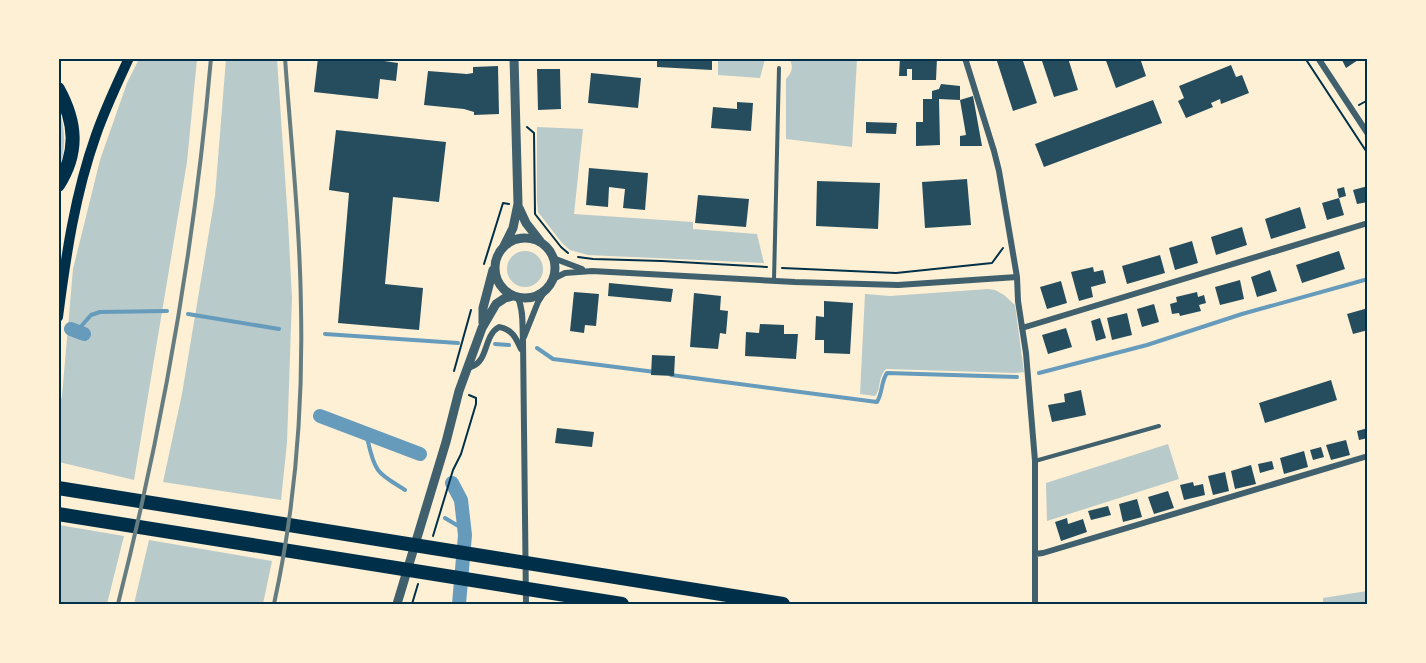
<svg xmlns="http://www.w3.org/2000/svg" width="1426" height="663" font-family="Lato,sans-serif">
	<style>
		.green { fill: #b9caca }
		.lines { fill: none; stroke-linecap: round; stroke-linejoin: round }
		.stream { stroke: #669bbc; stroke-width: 4 }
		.canal { stroke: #669bbc; stroke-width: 14 }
		.building { fill: #264d5e }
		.path { stroke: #003049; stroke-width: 2 }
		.service { stroke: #3f606c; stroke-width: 4 }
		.minor { stroke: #3f606c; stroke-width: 6 }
		.tertiary { stroke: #3f606c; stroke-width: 9 }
		.secondary { stroke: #003049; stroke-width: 10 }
		.motorway { stroke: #003049; stroke-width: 14 }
		.rail { stroke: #657d81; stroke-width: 4 }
		.neatline { fill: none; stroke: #003049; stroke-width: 2 }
	</style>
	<rect width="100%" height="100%" fill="#fdf0d5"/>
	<path class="green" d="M139,59h58l-10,103 -53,318 -75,-18 -1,-52 4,-14 11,-127 27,-109 27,-77z
		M226,59h51l11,162 4,77 -5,145 -6,57 -118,-18 19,-88 33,-198z
		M718,59v-1l47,1 -5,19 -42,-3z
		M789,59h68l-5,88 -66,-8v-60c6,-6 8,-13 3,-20z
		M58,108c8,19 8,42 1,61z
		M537,127l46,2 -9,85 119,8v7l64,5 7,29 -176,-8 -18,-5 -8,-7 -24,-31 -1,-12z
		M507 269a18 18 0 1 1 36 0a18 18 0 1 1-36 0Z
		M988,289l7,1 9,5 11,10 9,67 -9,1 -129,-4c-9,9 -4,19 -11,27l-15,-2 5,-100 25,2z
		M1168,444l11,35 -132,42 -1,-38z
		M59,525l65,11 -17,68h-48z
		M149,540l123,21 -9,43h-129z
		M1367,591v13h-44v-6z"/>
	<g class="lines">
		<path class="stream" d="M188,314l91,15
			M77,331l14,-16 9,-3 67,-1
			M325,334l133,9
			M495,344l14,1
			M537,348l16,11 102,13
			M1039,373l108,-28 95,-31 126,-35
			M671,375l206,27c6,-10 4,-21 10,-29l130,4
			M366,433c3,12 5,27 12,37 6,8 18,14 27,20
			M445,518l20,12"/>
		<path class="canal" d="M71,329l13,5
			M320,416l100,38
			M452,483l9,17 4,35 -6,69"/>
	</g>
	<path class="building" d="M318,58h46l34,5 -2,18 -16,-2 -2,20 -64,-7z
		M657,58h55v12l-55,-3z
		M900,58h37l-1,22h-24v-11h-5v7h-8z
		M996,58h26l15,45 -24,8z
		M1041,58h27l10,32 -24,7z
		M1105,58h35l6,18 -30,12z
		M1341,58h20l-15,10z
		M1231,65l5,12 6,-2 7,18 -28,11 -1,-5 -9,4 2,4 -27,11 -8,-17 6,-3 -5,-12z
		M498,66l1,48 -25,1v-3l-10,-3 -40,-4 4,-34 39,3 6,-1v-6z
		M537,69h23l1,40 -23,1z
		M591,73l50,5 -3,30 -50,-5z
		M941,84l19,2v14l-21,-1 1,46 -24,1v-24h7v-23h9v-8l7,-2z
		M973,96l9,50h-22v-10l6,-1 -6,-35z
		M1153,100l9,23 -118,44 -9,-23z
		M737,102l16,1 -2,28 -40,-3 2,-21 24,2z
		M866,122l31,1 -1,11 -30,-1z
		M336,130l110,12 -7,60 -46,-5 -8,87 38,4 -4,42 -81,-7 11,-130 -20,-3z
		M589,168l59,5 -3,37 -22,-2 2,-19 -16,-2 -1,20 -22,-2z
		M967,179l4,46 -46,3 -3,-46z
		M817,181l63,2 -2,46 -62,-3z
		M1368,186v16l-11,2 -4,-14z
		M1344,187l2,9 -7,2 -2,-9z
		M698,195l51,4 -3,28 -51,-4z
		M1339,198l5,17 -17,5 -5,-17z
		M1300,207l6,21 -35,11 -6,-20z
		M1242,227l5,18 -31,10 -5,-18z
		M1192,241l6,22 -23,7 -6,-22z
		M1339,251l6,18 -43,14 -6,-18z
		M1160,255l5,18 -38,11 -5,-18z
		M1093,267l1,5 9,-2 3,13 -15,4 2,10 -14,4 -8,-29z
		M1270,270l7,21 -20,6 -6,-20z
		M1240,280l4,19 -24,6 -5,-18z
		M1061,281l6,22 -20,6 -7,-22z
		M609,283l64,6 -2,13 -63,-6z
		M574,292l25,2 -3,32 -11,-1 -1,8 -14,-2z
		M1197,292l1,5 6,-2 2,8 -7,2 2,6 -21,5 -1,-3 -7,1 -2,-10 7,-2 -1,-5z
		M694,293l27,3 -1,14 8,1 -2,23 -6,-1 -2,16 -28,-2z
		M824,301l29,2 -3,51 -26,-1v-13h-9l1,-24 8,1z
		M1154,304l5,18 -17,5 -5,-18z
		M1368,308v22l-15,4 -6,-20z
		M1127,313l5,22 -20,5 -5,-22z
		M1100,318l6,20 -10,3 -5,-20z
		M760,324l24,1v9h14l-2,25 -51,-3 1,-24 13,1z
		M1066,328l6,19 -24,7 -6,-19z
		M652,355l23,1 -1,20 -23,-1z
		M1331,380l6,20 -72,23 -6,-20z
		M1081,390l5,25 -34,7 -4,-17 17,-3 -1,-8z
		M557,428l37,4 -2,15 -37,-4z
		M1368,428v10l-9,2 -2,-9z
		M1346,440l4,15 -19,5 -5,-15z
		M1321,447l3,10 -11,3 -3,-10z
		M1304,451l4,16 -24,7 -4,-16z
		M1272,461l2,8 -14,4 -2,-9z
		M1251,465l5,19 -21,5 -4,-18z
		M1225,472l4,19 -16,4 -5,-19z
		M1193,482l1,4 9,-2 2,11 -21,5 -4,-15z
		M1168,491l6,17 -20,6 -6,-17z
		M1137,499l5,18 -19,5 -4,-18z
		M1108,506l3,9 -20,5 -3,-9z
		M1067,518l1,6 15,-5 4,13 -26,9 -6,-19z"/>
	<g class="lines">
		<path class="path" d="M1305,58l63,96
			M1359,105l9,-5
			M527,127l7,6 1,81 26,33 7,6
			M578,257l15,2 69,2 105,6
			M484,264l19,-61 6,1
			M782,268l114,5 96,-10 11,-15
			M454,371l17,-61
			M433,536l20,-66 8,-16 15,-50v-6l-7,-3
			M412,604l6,-20"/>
		<path class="service" d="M774,280l5,-212
			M1035,461l124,-35"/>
		<path class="minor" d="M965,58l29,93 5,20 18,106 1,24 8,52 9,108v143
			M1318,58l50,76
			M553,258l29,11
			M553,279l12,-6 27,-2 203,11 103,3 119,-8
			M518,298c6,13 4,28 5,42l3,264
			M1022,328l346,-105
			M524,337l14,-35 7,-11
			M471,367c18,-6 12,-31 28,-40 13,2 17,11 22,22
			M1035,554l8,-1 325,-97"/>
		<path class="tertiary" d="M519,208l7,15 14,18
			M495 268a30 30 0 1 1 60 0a30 30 0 1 1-60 0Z
			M504,246l9,-18 5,-24 -4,-146
			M483,323v-15l10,-38
			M397,604l49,-162 13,-51 23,-63 14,-24 9,-6 8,-2"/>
		<path class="secondary" d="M58,317c8,-62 17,-123 38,-182 9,-26 21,-51 33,-77"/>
		<path class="motorway" d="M58,89c18,33 21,63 0,96
			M58,488l725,116
			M58,514l564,90"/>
		<path class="rail" d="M118,604c45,-178 77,-362 93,-546
			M274,604c21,-96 29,-196 27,-295 -1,-83 -10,-167 -16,-251"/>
	</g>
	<rect width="1426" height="663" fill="none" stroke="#fdf0d5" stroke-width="120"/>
	<rect x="60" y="60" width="1306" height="543" class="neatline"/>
</svg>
